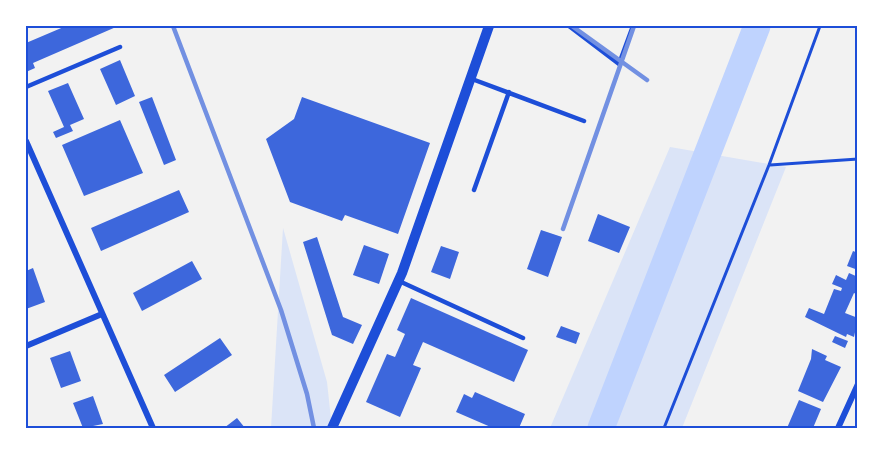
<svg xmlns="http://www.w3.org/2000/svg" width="883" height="454" font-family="Montserrat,sans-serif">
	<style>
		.green { fill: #dbe4f7 }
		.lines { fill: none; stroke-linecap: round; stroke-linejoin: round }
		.river { stroke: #bfd3fe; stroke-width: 27 }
		.building { fill: #3d67dc }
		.path { stroke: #1d4ed8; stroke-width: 3 }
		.service { stroke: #1d4ed8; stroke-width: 4.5 }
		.minor { stroke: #1d4ed8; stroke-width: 6 }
		.tertiary { stroke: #1d4ed8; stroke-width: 10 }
		.rail { stroke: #7290e2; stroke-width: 4.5 }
		.neatline { fill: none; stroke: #1d4ed8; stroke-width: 2 }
	</style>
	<rect width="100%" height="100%" fill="#f2f2f2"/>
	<path class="green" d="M670,147l116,20 -104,261h-132z
		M283,228l44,154 5,46h-61z"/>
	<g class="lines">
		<path class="river" d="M601,428l156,-402"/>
	</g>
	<path class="building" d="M66,26l50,1 -83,36 2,5 -9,4v-29z
		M120,60l15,36 -19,9 -16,-36z
		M68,83l16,36 -14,6 3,6 -17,7 -3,-6 11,-5 -16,-36z
		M152,97l24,63 -12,5 -25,-63z
		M302,97l128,46 -32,91 -53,-19 -3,6 -52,-19 -24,-63 28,-20z
		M120,120l23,53 -59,23 -22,-51z
		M179,190l10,22 -88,39 -10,-23z
		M598,214l32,13 -11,26 -31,-12z
		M541,230l21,7 -14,40 -21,-8z
		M317,237l26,80 19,8 -9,19 -21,-9 -29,-93z
		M364,245l25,9 -10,30 -26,-9z
		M441,246l18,6 -9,27 -19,-7z
		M853,251l5,2v17l-11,-4z
		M192,261l10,18 -60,32 -9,-18z
		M33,268l12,34 -19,7v-38z
		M849,273l9,4v18l-4,-2 -9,20 13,5 -4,19 -7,-3 -1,3 -41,-20 4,-9 15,6 10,-25 7,2 1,-3 -10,-4 4,-9 10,5z
		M411,298l117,52 -14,32 -91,-40 -10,23 8,3 -21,49 -34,-15 21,-48 8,3 10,-23 -8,-4z
		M561,326l19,7 -4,11 -20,-7z
		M835,336l13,5 -3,7 -13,-6z
		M220,338l12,17 -57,37 -11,-17z
		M812,349l15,7 -2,4 16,7 -18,35 -25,-11 13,-32z
		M70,351l11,30 -20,7 -11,-30z
		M475,392l50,22 -6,14h-26l-37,-16 8,-18 8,4z
		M93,396l10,28 -20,4 -10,-25z
		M799,400l22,9 -8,19h-26z
		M237,418l8,10h-21z"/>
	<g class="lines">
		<path class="path" d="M770,165l88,-6
			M664,428l105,-263 51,-139"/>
		<path class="service" d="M569,26l50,38 14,-38
			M472,79l112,42
			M26,87l94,-40
			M474,190l35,-98
			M399,281l124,57"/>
		<path class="minor" d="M26,141l127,287
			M26,346l76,-32
			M838,428l20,-44"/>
		<path class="tertiary" d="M332,428l70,-155 87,-247"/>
		<path class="rail" d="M173,26l108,284 26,84 7,34
			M572,26l75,54
			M563,229l71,-203"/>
	</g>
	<rect width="883" height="454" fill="none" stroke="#ffffff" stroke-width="54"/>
	<rect x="27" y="27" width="829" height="400" class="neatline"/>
</svg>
